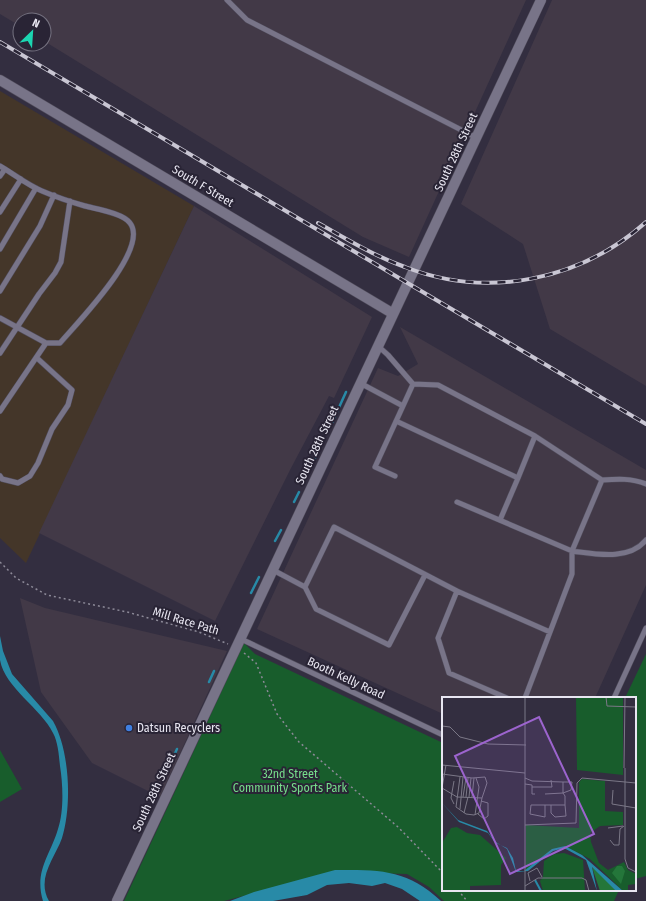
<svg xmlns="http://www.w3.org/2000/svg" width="646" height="901" font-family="'Fira Sans Condensed',sans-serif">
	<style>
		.commercial { fill: #443629 }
		.industrial { fill: #423947 }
		.green { fill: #185d2c }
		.water { fill: #288aa7 }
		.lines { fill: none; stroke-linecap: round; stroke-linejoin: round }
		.stream { stroke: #288aa7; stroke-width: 2.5 }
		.service-casing { stroke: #504c5b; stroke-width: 6 }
		.minor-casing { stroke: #504c5b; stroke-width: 11 }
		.path { stroke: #8d8a98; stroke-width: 1.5; stroke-dasharray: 2 3; stroke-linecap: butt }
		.service { stroke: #787488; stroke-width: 5 }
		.minor { stroke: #787488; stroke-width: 10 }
		.rail-casing { stroke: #c9c6d3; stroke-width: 4 }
		.rail { stroke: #292435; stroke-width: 2.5; stroke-dasharray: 8; stroke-linecap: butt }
		.shop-dot { fill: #3f7fe0; stroke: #292435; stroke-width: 1.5 }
		.labels { text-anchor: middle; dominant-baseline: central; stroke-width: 4; stroke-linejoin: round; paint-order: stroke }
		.street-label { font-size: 12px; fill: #e8e6f1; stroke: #292435 }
		.poi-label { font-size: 12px; fill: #e8e6f1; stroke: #292435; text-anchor: start }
		.park-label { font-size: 12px; fill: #76de8b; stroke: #292435 }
		.inset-river { fill: none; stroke: #288aa7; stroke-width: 2 }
		.inset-road { fill: none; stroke: #7b7887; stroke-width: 1 }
		.view { fill: #9c64ce; fill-opacity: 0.15; stroke: #9c64ce; stroke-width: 2 }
		.inset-edge { fill: none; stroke: #e8e6f1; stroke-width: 2 }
	</style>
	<rect width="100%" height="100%" fill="#332e40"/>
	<path class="commercial" d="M0,91l194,115 -168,357 -26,-25z"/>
	<path class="industrial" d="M0,0h526l-117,257 -46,-20 -319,-196v-21h-24v6l-20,-12z
		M552,0h94v386l-96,-57 -27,-85 -62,-40z
		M194,206l178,111 -38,81 -5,-2 -39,74 -75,151 -176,-88z
		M400,327l246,143v115l-51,113h-152v16l-186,-85 121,-261 20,8 20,-12z
		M20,598l25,10 182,43 -67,146 -68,-34 -51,-71z"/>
	<path class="green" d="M244,643l11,11 188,89v147h176l-5,11h-170l-15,-14 -22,-13 -71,-2 -112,29h-100z
		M646,654v222l-11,3v-181h-10z
		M0,750l22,39 -22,13z"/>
	<path class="water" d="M0,636l3,15 9,23 41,47c17,30 19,85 9,117 -7,20 -26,40 -13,63h-6c-9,-30 7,-45 15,-72 6,-18 5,-44 2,-63 -1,-10 -2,-24 -7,-33 -12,-25 -48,-45 -53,-73 0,-7 0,-17 0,-24z
		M335,870c45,0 72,-1 106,31h-21l-18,-12 -17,-6 -13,3 -23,-3 -22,2 -20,10 -34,6h-43l24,-9z"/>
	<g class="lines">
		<path class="stream" d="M331,425l15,-33
			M311,467l9,-20
			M294,502l5,-10
			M275,541l6,-11
			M251,593l8,-16
			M209,682l5,-11
			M165,775l12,-26"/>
		<defs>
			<path id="service" d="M227,0l20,20 230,118
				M0,166c14,8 27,19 42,25 14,6 29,11 43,15 11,3 38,7 45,17 20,26 -53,100 -70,120h-14l-46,-25
				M0,176l5,-7
				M0,212l21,-33
				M0,249l36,-61
				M0,291l40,-65 14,-31
				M378,346l10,9 25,29 25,1 97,51 67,44 -30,71 -115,-49
				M0,353l39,-59 16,-21 6,-11 9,-61
				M360,383l43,23 -28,61 20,9
				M403,406l10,-22
				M0,411l46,-68
				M396,421l122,57 17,-42
				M0,476l2,3 16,4 12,-7 8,-13 14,-34 16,-24 4,-15 -35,-32
				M602,480c15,-1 30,-2 44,4
				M500,520l18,-42
				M273,570l32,17
				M425,575l-36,70 -73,-36 -11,-22 29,-60 123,64
				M241,639l202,96
				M507,698l-58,-25 -11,-35 19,-47 93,41
				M525,698l47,-124v-23c24,3 57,10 74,-11
				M614,698l32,-70"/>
			<path id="minor" d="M0,80l392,233
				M117,901l424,-901"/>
		</defs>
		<use href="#service" class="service-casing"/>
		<use href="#minor" class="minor-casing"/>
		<path class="path" d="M0,562l16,16 31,17 80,17 72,20 29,12
			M244,653l12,10 21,51 22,28 99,85 45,46
			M458,890l9,11"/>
		<use href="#service" class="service"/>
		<use href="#minor" class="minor"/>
		<defs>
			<path id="rail" d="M0,42l646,382
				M318,223c29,16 56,33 87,44 82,32 175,14 241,-45"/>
		</defs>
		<use href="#rail" class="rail-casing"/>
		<use href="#rail" class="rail"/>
	</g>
	<circle class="shop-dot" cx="129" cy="728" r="4"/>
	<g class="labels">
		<g class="street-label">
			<text transform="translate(456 152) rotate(-65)">South 28th Street</text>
			<text transform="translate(203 186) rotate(31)">South F Street</text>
			<text transform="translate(317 445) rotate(-65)">South 28th Street</text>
			<text transform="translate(186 621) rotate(17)">Mill Race Path</text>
			<text transform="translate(346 678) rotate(25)">Booth Kelly Road</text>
			<text transform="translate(154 792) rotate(-65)">South 28th Street</text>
		</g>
		<g class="poi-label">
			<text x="137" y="728">Datsun Recyclers</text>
		</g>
		<g class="park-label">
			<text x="290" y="774">32nd Street<tspan x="290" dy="14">Community Sports Park</tspan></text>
		</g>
	</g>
	<g transform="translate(442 697)">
		<rect width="194" height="194" fill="#332e40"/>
		<path d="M134,0h47v78l-46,-5zM140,82l23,2v30l18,1v13l-23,1 -10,7 1,9 8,21 9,7 16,-8 4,8 8,4v10l-8,1v6h-5l-33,-32 -25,-13 -13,4 -26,21v-46l53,3v-46zM15,130l10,6 13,2 26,23 -5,7v20l-31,1v5h-28v-48l9,-15zM122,156l19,7 2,31h-42l-3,-10 3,-4 1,-16 10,-7z" fill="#185d2c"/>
		<path d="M175,169h5l3,5 -4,13 -9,-11zM150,170l13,11 11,13h-16z" fill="#24763a"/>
		<path d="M0,106l16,17 29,11 9,12 11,5 6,10 3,13h8l28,-22 13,-3 17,9 41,36h-7l-24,-24 5,24 -11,-31 -22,-12 -11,3 -25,20 -12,1 -9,-23 -13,-8 -6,-8 -29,-11z" fill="#288aa7"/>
		<path class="inset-river" d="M93,183l6,11"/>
		<path class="inset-road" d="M164,0l1,9 29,1M0,29l8,1 10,10 28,7 38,1M0,68l83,8M182,71l1,-71M183,71v91l3,9 8,4M0,77l30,4 13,-1 2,6 -5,15 -25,-1 -15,-9M18,80l-4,30 10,7 8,1 5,-2 3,-15M83,81l7,3 31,1v11l-18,1M12,84l-3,17 3,6M121,85h9l-1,8 -8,3 2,3v9l1,11 -11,1 -4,-4v-8h14M83,87l7,1v9h3M90,90h20l-1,-7M0,91l4,-23M171,93l-1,14 24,4M194,96v69M21,100l3,-19M24,100l2,-19M27,100l2,-19M30,100l2,-19M103,108v12l-15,-3 1,-9h20M18,112l3,-32M22,116l4,-16M36,117l6,5 4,-3v-13l-7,-2M33,118l4,-28 -3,-9M83,128l51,-2 1,-40 5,-5 54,5M166,131l15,-2M168,143l4,5h5l1,-16 4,-3M88,184l-2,-8 9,-5 5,9M83,189l13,-8h44l4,2 3,11M83,194v-194"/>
		<path class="view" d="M97,20l55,117 -84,40 -55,-118z"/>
		<rect width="194" height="194" class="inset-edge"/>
	</g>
	<g transform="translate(32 32) rotate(25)"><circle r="19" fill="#292435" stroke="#757280"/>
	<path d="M0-3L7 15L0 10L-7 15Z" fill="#1cd5b1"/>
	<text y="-6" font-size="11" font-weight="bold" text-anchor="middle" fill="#e8e6f1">N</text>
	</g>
</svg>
